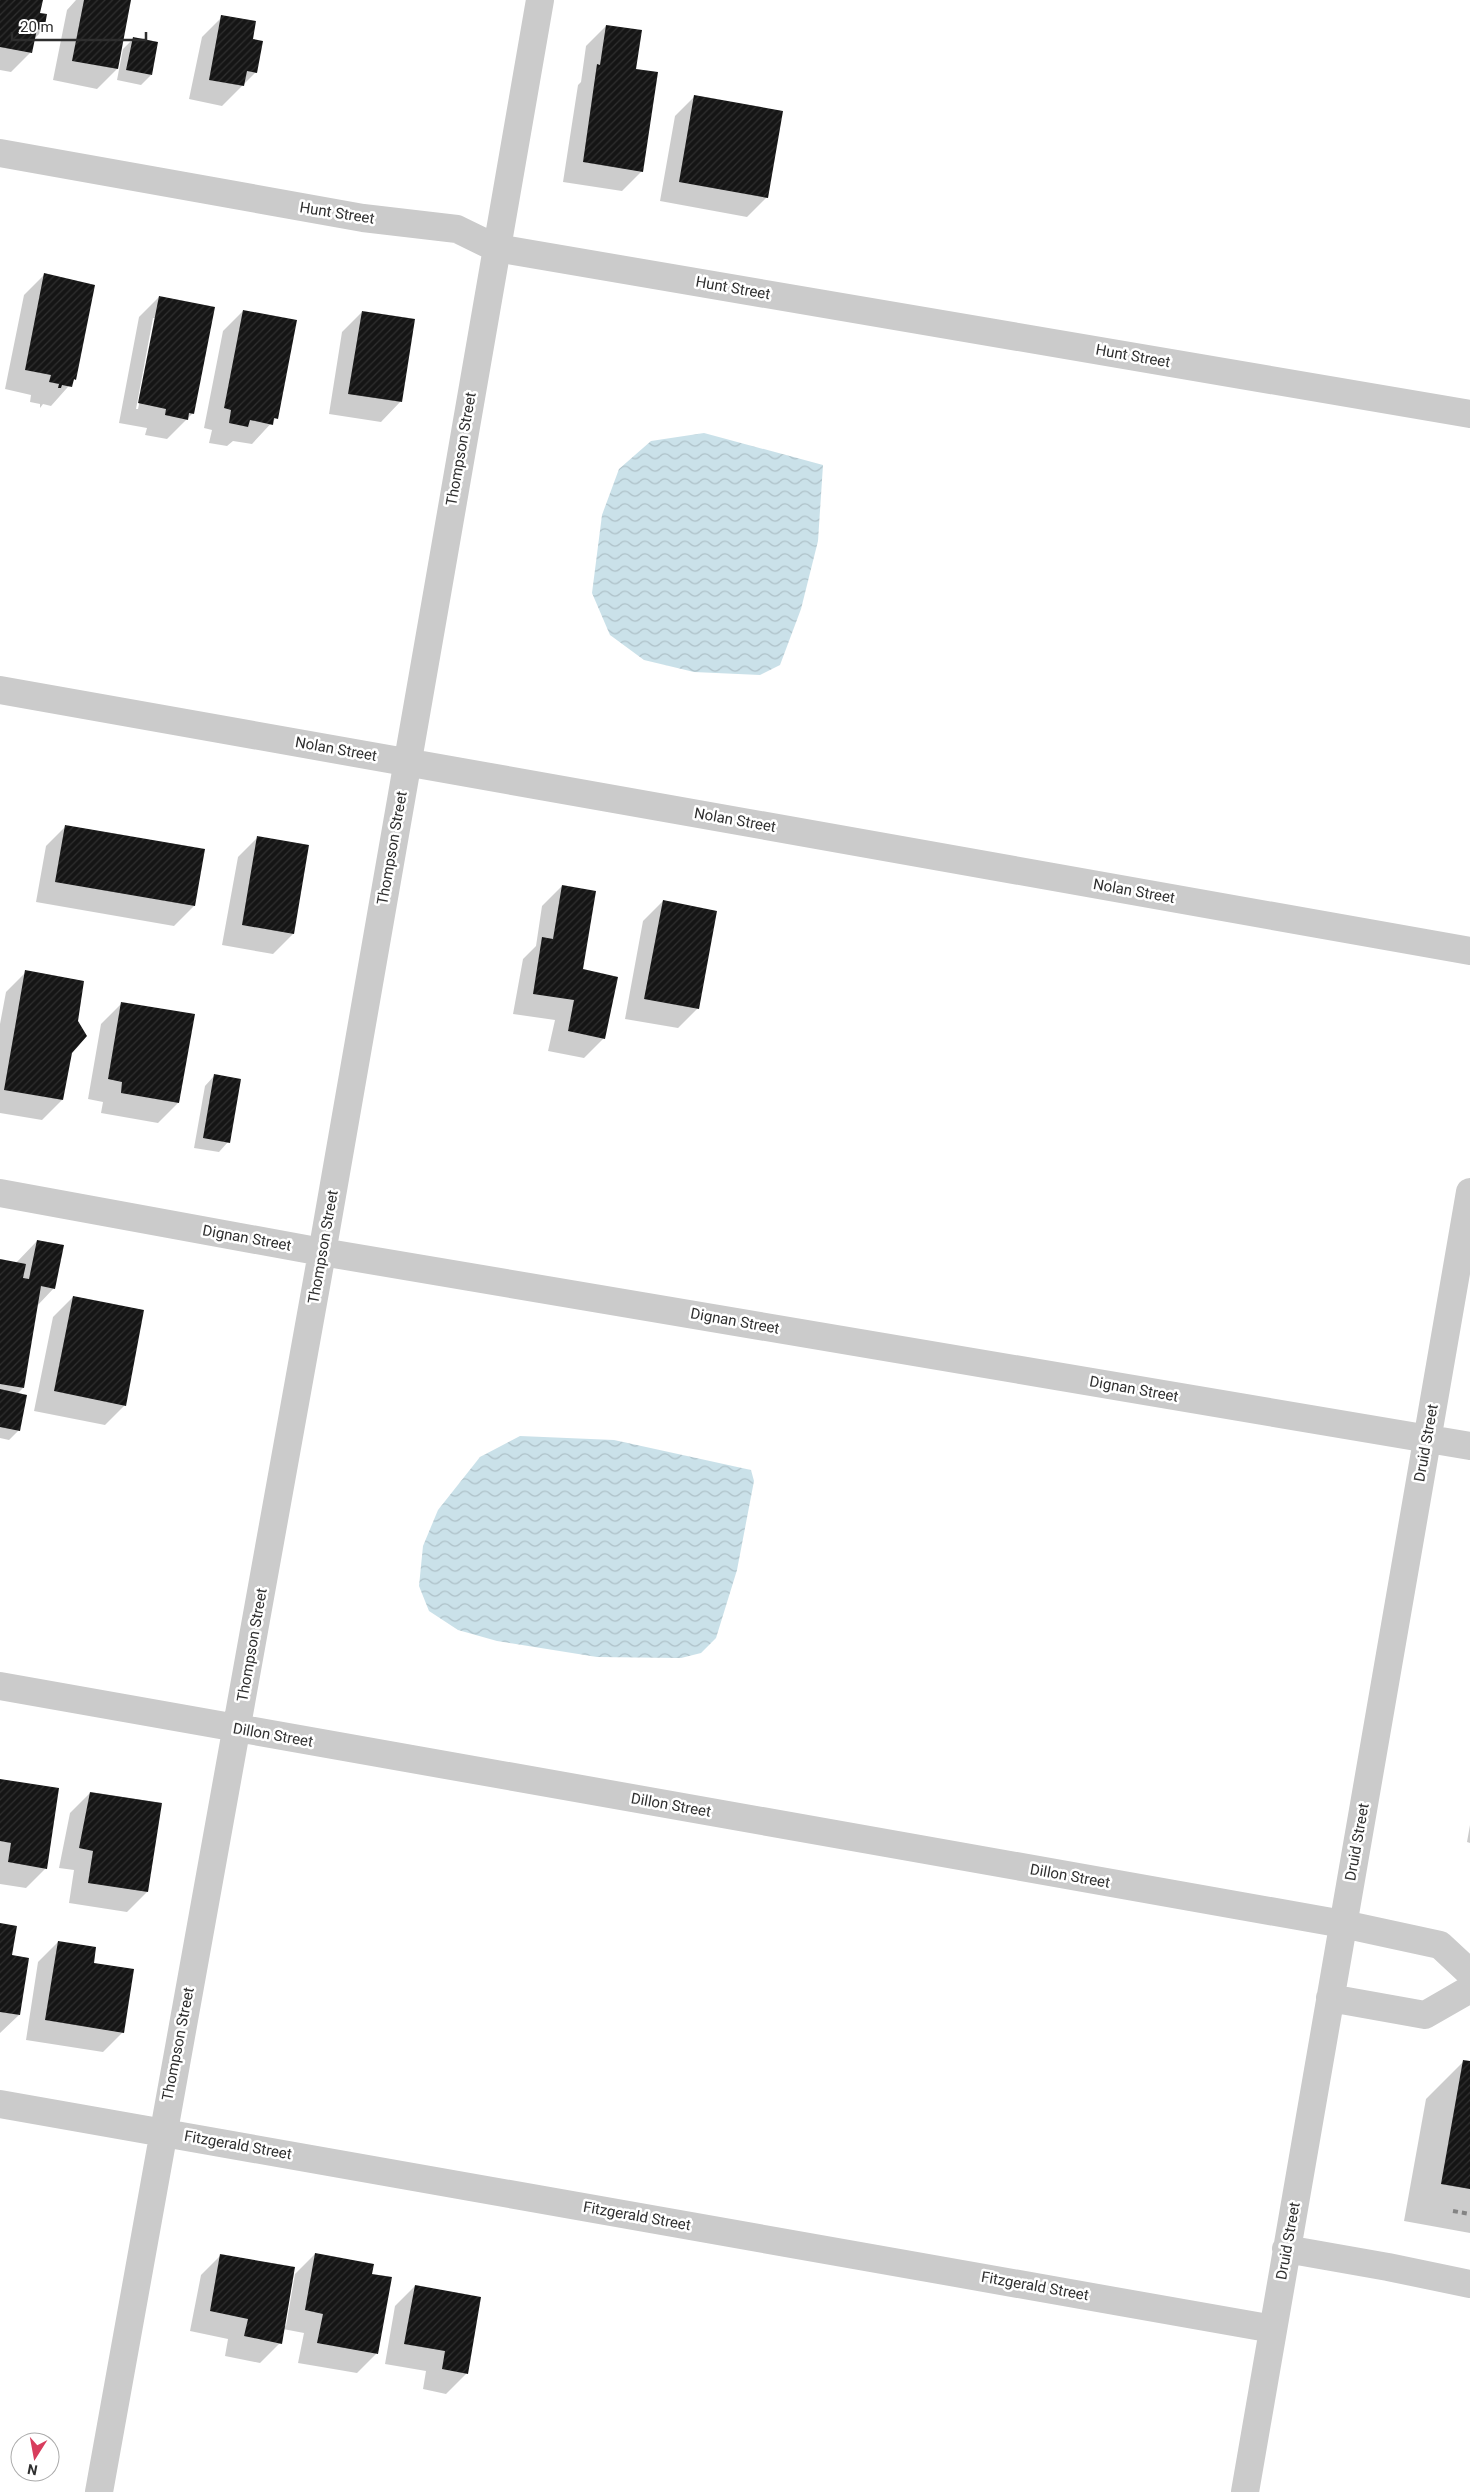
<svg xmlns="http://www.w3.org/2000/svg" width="1470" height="2492" font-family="Roboto,sans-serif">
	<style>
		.water { fill: url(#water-waves) }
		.shadow { fill: #0003; fill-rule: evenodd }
		.building { fill: url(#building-hatch) }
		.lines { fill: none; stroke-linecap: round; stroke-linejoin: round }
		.minor { stroke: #cbcbcb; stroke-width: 28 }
		.rail { stroke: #838383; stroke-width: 4; stroke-dasharray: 5 4; stroke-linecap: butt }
		.labels { text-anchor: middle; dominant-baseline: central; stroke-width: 5; stroke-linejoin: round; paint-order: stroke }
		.street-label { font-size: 15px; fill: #2e2e2e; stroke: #fff }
	</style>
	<defs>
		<pattern id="water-waves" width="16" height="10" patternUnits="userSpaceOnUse" patternTransform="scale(1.25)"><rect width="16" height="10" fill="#cae1e9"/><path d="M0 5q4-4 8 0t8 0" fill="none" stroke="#aec1c8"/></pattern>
		<pattern id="building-hatch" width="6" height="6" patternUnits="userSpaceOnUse" patternTransform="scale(1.25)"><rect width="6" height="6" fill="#151515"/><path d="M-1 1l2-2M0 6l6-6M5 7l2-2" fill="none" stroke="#2f2f2f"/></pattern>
	</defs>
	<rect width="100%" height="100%" fill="#fff"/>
	<path class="water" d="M704,433l119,32 -5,76 -17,68 -21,56 -20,10 -66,-3 -50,-12 -34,-25 -18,-42 10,-78 17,-46 32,-28z
		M520,1436l94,4 137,30 3,11 -17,89 -21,68 -15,15 -20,5 -84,-1 -100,-16 -39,-11 -29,-19 -10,-25 4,-40 15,-36 42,-53z"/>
	<path class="shadow" d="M0,0h41l-2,14 4,16 -9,9 -3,13 -20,20 -11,-2z
		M76,0h54l-13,69 -20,20 -44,-9 14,-70z
		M222,17l29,23 5,32 -34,34 -33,-7 13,-62z
		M606,26l29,44 7,101 -20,20 -59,-9 15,-97 3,-3 5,-36z
		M133,39l18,36 -10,10 -24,-5 6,-31z
		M695,96l72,101 -20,20 -87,-16 15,-85z
		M44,275l31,104 -24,27 -8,-2 -3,4v-4l-10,-2 1,-7 -26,-6 19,-94z
		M159,297l34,116 -26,26 -22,-4 2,-7 -28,-5 20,-106zM153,318h3l-18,91h-2z
		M243,311l33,107 -24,26 -19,-3 -6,5 -18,-3 3,-13 -8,-2 19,-97z
		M362,312l39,89 -20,21 -52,-8 13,-82z
		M66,826l128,80 -20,20 -138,-24 10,-56z
		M258,837l50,9 -15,88 -20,20 -51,-9 16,-88z
		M562,886l19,84 23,68 -20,20 -36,-7 7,-31 -42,-6 10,-55 13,-13 6,-40z
		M663,901l35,107 -20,20 -53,-9 18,-98z
		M26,972l36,128 -20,20 -42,-7v-89l6,-32z
		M121,1004l57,99 -20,20 -57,-10 2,-11 -15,-3 13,-75z
		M214,1076l14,66 -9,10 -25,-4 11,-62z
		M37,1241l17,47 -17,18 -14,82 -6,6 2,36 -10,10 -9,-2v-178l15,4z
		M73,1297l52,108 -20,20 -71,-14 19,-94z
		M0,1780l46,88 -20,20 -26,-4z
		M90,1793l57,99 -20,20 -58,-9 5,-33 -15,-2 11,-55z
		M1470,1825v18l-3,-1z
		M0,1925l11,31 8,59 -19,18z
		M58,1942l34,22 31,68 -20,20 -77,-12 12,-78z
		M1464,2061l6,2v170l-66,-12 22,-122z
		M315,2254l56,21 6,78 -20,20 -59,-10 6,-30 -21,-4 -3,14 -20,20 -35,-7 3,-17 -38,-8 11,-56 20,-20 65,71 9,-52z
		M415,2286l65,12 -14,76 -20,20 -23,-5 3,-18 -41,-7 10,-58z"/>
	<path class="building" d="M0,0h43l-3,13 7,1 -3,17 -7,-2 -5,24 -32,-6z
		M84,0h47l-13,69 -46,-8z
		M221,15l35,6 -3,18 10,2 -6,32 -10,-2 -3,15 -35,-6z
		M606,25l36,5 -6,39 22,3 -15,100 -60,-10 14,-98 3,1z
		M133,37l25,5 -6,33 -26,-5z
		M694,95l89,16 -15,87 -89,-16z
		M44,273l51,12 -19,95 -2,-1 -2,8 -10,-2 -1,3h-3l1,-4 -10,-2 2,-7 -26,-5z
		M159,296l56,11 -21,107 -5,-1 -1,7 -23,-5 1,-6 -28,-6z
		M243,310l54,10 -19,99 -4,-1 -1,7 -23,-5 -2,7 -19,-4 2,-13 -7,-2z
		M362,311l53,8 -13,83 -54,-8z
		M65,825l140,24 -10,57 -140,-24z
		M257,836l52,9 -15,89 -52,-9z
		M562,885l34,6 -13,78 35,8 -13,62 -37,-8 6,-31 -41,-6 9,-57 11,2z
		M663,900l54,11 -18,98 -55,-10z
		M25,970l59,11 -6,40 9,15 -15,17 -9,47 -59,-10z
		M121,1002l74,12 -16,89 -58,-10 1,-11 -14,-3z
		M214,1074l27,5 -11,64 -27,-5z
		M37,1240l27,5 -9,44 -14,-3 -17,102 -24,-4v-125l26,5 -3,14 6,1z
		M73,1296l71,14 -18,96 -72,-15z
		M0,1389l27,6 -7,36 -20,-4z
		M0,1779l59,9 -12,81 -39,-7 3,-19 -11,-2z
		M90,1792l72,11 -14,89 -60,-9 5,-32 -14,-3z
		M0,1923l17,3 -5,29 17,3 -9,57 -20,-3z
		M58,1941l38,6 -2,16 40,6 -10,64 -79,-13z
		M1463,2060l7,1v128l-29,-5z
		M315,2253l59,11 -2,10 20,3 -14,77 -61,-11 6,-29 -18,-4z
		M220,2254l75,13 -13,77 -38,-8 4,-17 -38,-8z
		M415,2285l66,12 -13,77 -26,-5 3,-18 -41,-7z"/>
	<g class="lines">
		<path class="minor" d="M0,153l363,65 94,11 39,19 974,166
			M0,690l1470,261
			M0,1193l322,59 1148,194
			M0,1686l1343,238 97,21 30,28
			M1330,1998l95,17 45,-26
			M0,2104l1273,225
			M1286,2249l102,18 82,17
			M99,2492c71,-414 150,-826 223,-1239 74,-418 145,-835 218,-1253
			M1245,2492l225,-1300"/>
		<path class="rail" d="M1453,2211l17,3"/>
	</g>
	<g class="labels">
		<g class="street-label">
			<text transform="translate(337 213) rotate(9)">Hunt Street</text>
			<text transform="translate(733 288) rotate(10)">Hunt Street</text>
			<text transform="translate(1133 356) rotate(10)">Hunt Street</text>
			<text transform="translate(461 449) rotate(-80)">Thompson Street</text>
			<text transform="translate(336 749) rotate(10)">Nolan Street</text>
			<text transform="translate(735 820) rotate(10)">Nolan Street</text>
			<text transform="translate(392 848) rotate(-80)">Thompson Street</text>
			<text transform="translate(1134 891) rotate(10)">Nolan Street</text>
			<text transform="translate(247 1238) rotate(10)">Dignan Street</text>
			<text transform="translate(323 1247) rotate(-80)">Thompson Street</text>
			<text transform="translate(735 1321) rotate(10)">Dignan Street</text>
			<text transform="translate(1134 1389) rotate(10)">Dignan Street</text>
			<text transform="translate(1426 1443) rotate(-80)">Druid Street</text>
			<text transform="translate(252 1645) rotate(-80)">Thompson Street</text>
			<text transform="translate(273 1735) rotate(10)">Dillon Street</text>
			<text transform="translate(671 1805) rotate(10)">Dillon Street</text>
			<text transform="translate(1357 1842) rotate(-80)">Druid Street</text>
			<text transform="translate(1070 1876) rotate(10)">Dillon Street</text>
			<text transform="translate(178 2044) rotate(-79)">Thompson Street</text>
			<text transform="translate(238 2145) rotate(10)">Fitzgerald Street</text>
			<text transform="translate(637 2216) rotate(10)">Fitzgerald Street</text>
			<text transform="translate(1288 2241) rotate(-80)">Druid Street</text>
			<text transform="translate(1035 2286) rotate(10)">Fitzgerald Street</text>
		</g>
	</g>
	<g transform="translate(35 2457) rotate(191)"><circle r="24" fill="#ffffff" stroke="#ababab"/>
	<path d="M0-4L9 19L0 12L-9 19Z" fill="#d83d5d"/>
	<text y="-8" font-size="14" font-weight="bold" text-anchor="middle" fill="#2e2e2e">N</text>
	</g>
	<path d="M12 32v8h134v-8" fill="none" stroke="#2e2e2e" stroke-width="2.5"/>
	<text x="20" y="32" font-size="15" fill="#2e2e2e" stroke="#ffffff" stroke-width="4" paint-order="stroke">20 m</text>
</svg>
